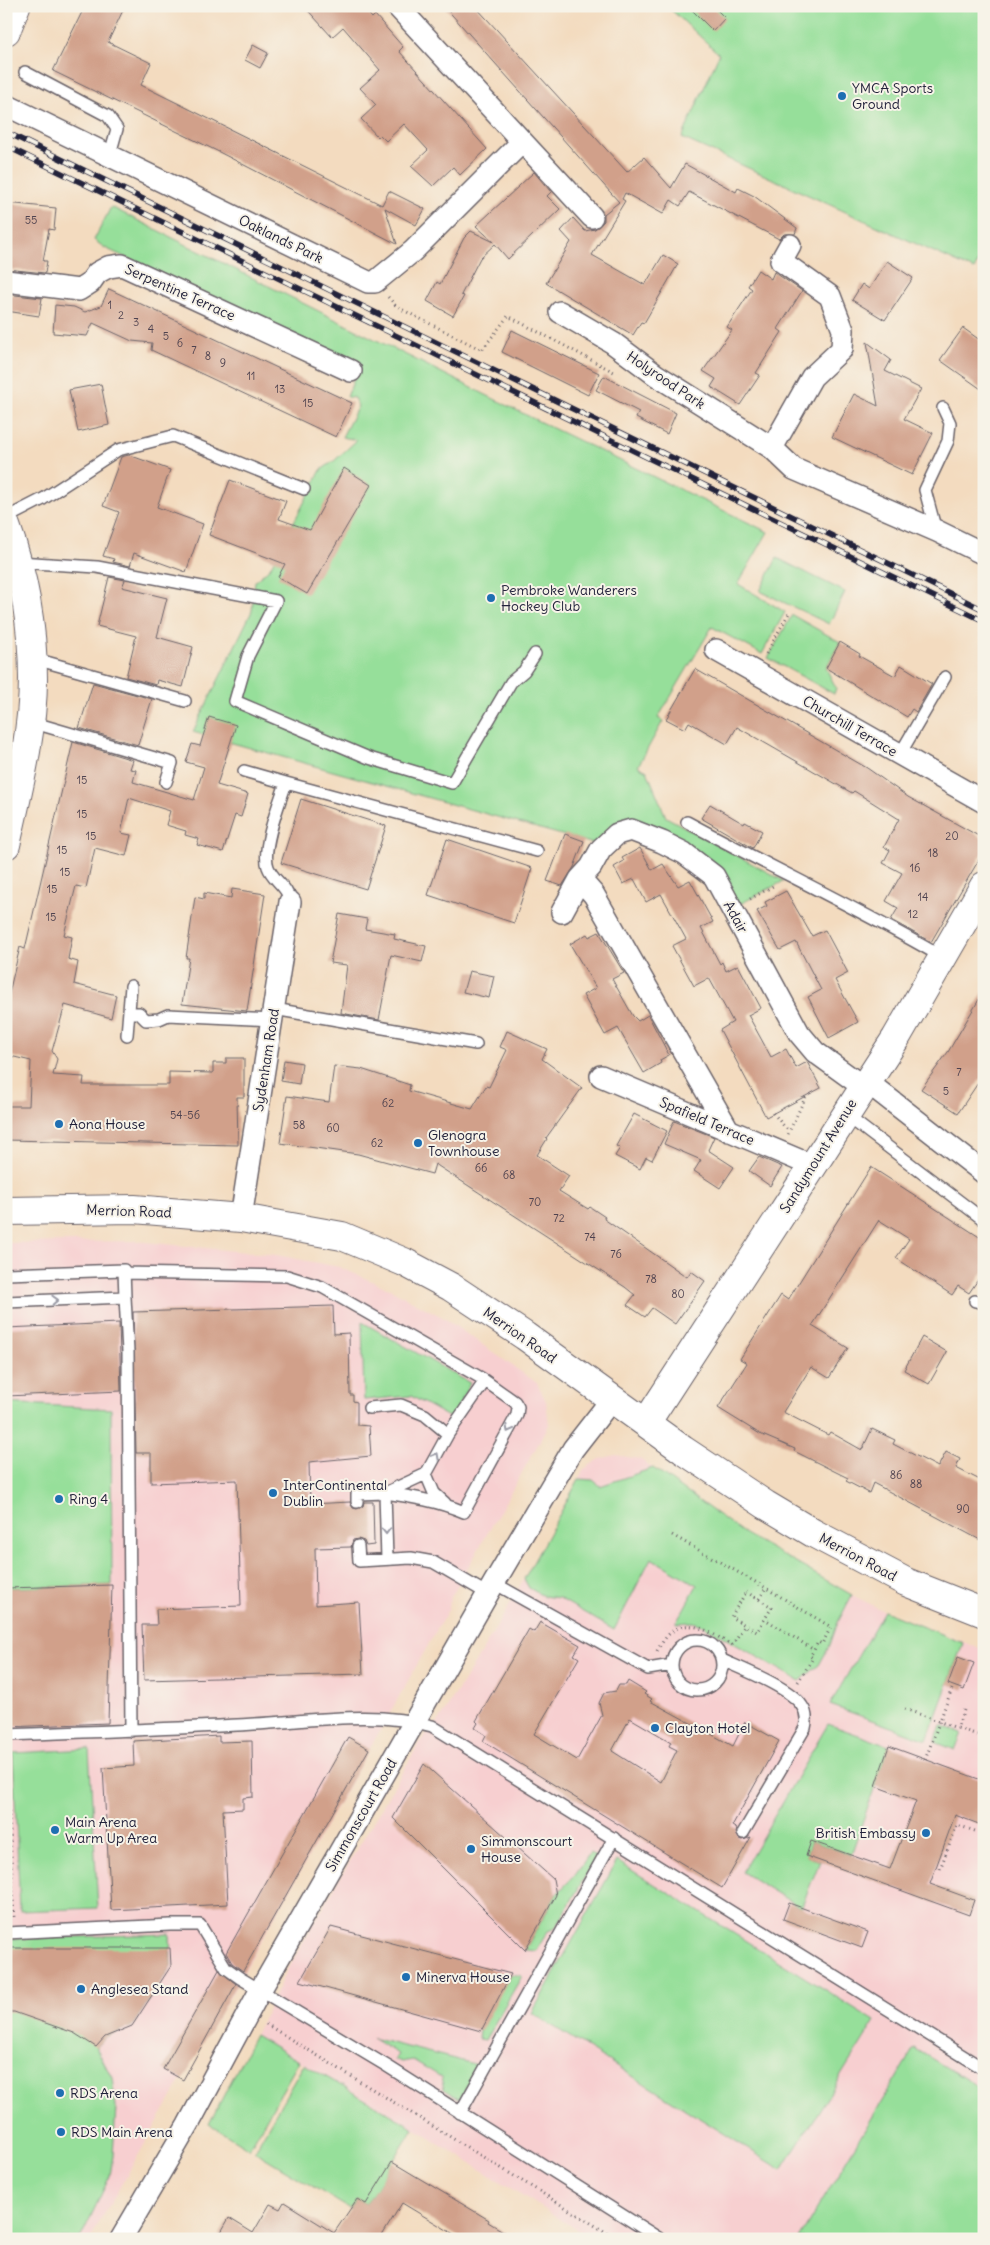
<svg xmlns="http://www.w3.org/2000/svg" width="990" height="2245" font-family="Delius,sans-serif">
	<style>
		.built { fill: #f7cfd0 }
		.green { fill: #96df9a; stroke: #5c806a }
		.building { fill: #d1a08a; fill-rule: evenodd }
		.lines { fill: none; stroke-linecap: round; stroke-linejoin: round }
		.lane-casing { stroke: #6b6369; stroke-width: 14 }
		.street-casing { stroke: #6b6369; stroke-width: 24 }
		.secondary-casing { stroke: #6b6369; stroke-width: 30 }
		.path { stroke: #6b6369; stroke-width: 3; stroke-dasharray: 1 4; stroke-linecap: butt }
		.lane { stroke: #fff; stroke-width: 11 }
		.street { stroke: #fff; stroke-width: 21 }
		.secondary { stroke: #fff; stroke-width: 28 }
		.rail-casing { stroke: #22223b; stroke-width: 5.5 }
		.rail { stroke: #f7f3e8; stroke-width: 4; stroke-dasharray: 11; stroke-linecap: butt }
		.oneway { stroke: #9c9ca7 }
		.poi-dot { fill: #1f6fb2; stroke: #f7f3e8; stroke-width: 2 }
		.labels { text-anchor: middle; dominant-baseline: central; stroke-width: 4; stroke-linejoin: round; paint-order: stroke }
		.number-label { font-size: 11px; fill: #4e424f }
		.poi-label { font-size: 14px; fill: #22223b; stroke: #f7f3e8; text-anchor: start }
		.street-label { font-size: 14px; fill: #22223b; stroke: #f7f3e8 }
	</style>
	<rect width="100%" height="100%" fill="#f7f3e8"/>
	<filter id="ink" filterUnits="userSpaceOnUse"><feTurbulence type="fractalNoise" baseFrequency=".02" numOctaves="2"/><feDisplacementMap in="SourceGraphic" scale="10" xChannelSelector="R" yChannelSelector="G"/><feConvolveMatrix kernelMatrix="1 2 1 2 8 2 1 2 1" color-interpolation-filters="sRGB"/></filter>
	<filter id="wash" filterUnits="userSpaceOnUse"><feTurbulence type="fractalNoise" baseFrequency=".0096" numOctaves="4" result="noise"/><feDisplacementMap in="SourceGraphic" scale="20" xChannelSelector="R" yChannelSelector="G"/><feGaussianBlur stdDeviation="1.12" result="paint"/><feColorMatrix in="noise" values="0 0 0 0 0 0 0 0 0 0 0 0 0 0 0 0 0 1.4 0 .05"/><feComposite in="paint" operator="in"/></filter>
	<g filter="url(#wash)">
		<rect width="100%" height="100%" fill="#f3dbbf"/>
		<path class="built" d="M135,1241l141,14 63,12 53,23 52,28 93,65 9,18 3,24 -99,174 -1,9 -216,383 -143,248h-84v-996z
			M615,1455l25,4 105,75 107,61 32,16 100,39v589h-407l4,-7 -167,-104 -159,-93 31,-63 58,-101 75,-127 24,-29 62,-102 79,-144 16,-10z"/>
		<path class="green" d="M667,6h317v244l-10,20 -292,-132 37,-84z
			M111,207l427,214 230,111 -30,52 47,28 -23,42 -50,-27 -54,91 5,3 -25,45 9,5 19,46 118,64 -44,23 -89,-76 -57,16 -401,-112 59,-121 3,-30 15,-13 51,-98 13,-9 23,-21 -15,-3 16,-31 -4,-8 -7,-1 12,-31 -254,-118 -11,-8z
			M777,558l68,34 -16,32 -69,-33z
			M792,615l48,27 -14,26 10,20 -2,6 -66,-36z
			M362,1322l108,61 -18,36 -41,-23 -47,4z
			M6,1403l105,6 1,176 -106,3z
			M653,1468l92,66 107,61 -14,27 -8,23 -11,20 -19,16 -100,-57 -7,-2 -17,1 21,-38 -46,-27 -37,72 -55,-32 -16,-2 -14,-8 -5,-9 55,-100 14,1 7,6z
			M884,1611l79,32 -36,97 -97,-35z
			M828,1724l61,22 -38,109 -40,-14 -5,15 14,5 -19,47 -59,-36z
			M941,1725l21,8 -7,17 -20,-8z
			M89,1749l9,159 -78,3 -7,-158z
			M590,1853l6,4 -40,71 -8,3 -12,20 -11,-1 31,-55 18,-19z
			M617,1861l258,160 -93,149 -250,-157z
			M170,1934l1,32 -39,60 -27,11 -9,10 16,31 4,29 -3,49 -3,20 -28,59 -3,4h-73v-300z
			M511,1974l11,2 -37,64 -7,-1 1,-8z
			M255,2035l44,26 -50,88 -40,-25z
			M372,2038l106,27 -18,34 -16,-10 -3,-12 -28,-17 -12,2 -6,-3 3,-5z
			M914,2048l70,42v149h-185z
			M304,2064l110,64 -48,76 -9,-5 -7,10 -96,-58z"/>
		<g id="blocks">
			<path class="building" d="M85,6h40l-17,36 43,21 -10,22 241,120 7,-14 36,18 -9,16 -31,-17 12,36 -178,-92 -166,-81z
				M304,6h58l10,12 3,-3 28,32 -4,4 88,98 -27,26 -7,-8 -20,19 -22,-20 17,-16 -24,-26 -18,17 -6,-6 -2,2 -17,-18 15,-14 -16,-17 20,-18 -37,-43 -11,10z
				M444,6h31l152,166 17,-15 27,31 14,-24 51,28 2,-4 16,8 43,32 -2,6h-11l-5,5 -90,-47 -9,14 -9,-6 -8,14 -38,-21 -3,6 3,2 -33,54 53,30 18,-30 15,9 -34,59 -3,-1 -8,13 -87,-52 25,-41 -10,-11 12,-13 12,13 10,-2 9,-8v-7l15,-12z
				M688,6h25l12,12 -12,13z
				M253,45l15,8 -8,15 -15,-8z
				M534,172l17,20 -4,4 13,13 -52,50 -13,-15 -15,14 -19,37 3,1 -11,20 -26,-15 10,-19 3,2 24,-46 7,-7 23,11 -18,-16z
				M6,203l50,5 -2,22 -5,-1 -6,32h4l-2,12 -39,-4z
				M887,261l26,17 -28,42 -33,-20 10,-16 7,5z
				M758,270l13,9 3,-7 28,19 -24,38 4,3 -26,41 4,2 -20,30 -29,-18 5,-8 -13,-8 29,-41 -5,-3 25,-38 -4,-3z
				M109,289l243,114 -16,34 -185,-87 1,-7 -20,-2 -39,-18 -6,13 -34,-3 2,-28 19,2 11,5 16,-6z
				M6,294l36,4 -3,18 -33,-5z
				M963,328l21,15v48l-44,-31z
				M512,330l87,43 -11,22 -86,-43z
				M867,342l24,18 -6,11 36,18 -17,30 29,14 -21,42 -80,-38 22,-43 24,12z
				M604,376l72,37 -9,21 -31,-16 3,-6 -43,-22z
				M101,384l8,41 -31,7 -9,-42z
				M129,455l41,15 -13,37 46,17 -17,48 -52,-19 -4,13 -17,-4 1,-3 -11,-3 16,-44 -16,-6 18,-49z
				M344,468l27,17 -64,109 -29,-17 7,-13 -76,-29 21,-55 56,21 -7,18 31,11z
				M109,577l16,3 -3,7 45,11 -10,39 36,10 -10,40 -26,-7 -1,5 -30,-8 10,-41 -39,-10z
				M840,642l20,12 -1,2 36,20 6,-11 31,19 -16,28 -4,-3 -5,8 -81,-49z
				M695,669l172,99 41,29 76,42v12l-53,91 -40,-22 7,-12 -12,-7 16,-28 -19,-10 7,-13 -6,-3 15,-28 -45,-28 -2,2 -115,-66 -10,17 -38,-22 -4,7 -19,-10z
				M93,683l59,16 -14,46 -59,-17z
				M209,717l27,8 -19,60 31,9 -7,23 -6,-2 -12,37 -26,-7 2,-6 -14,-4 1,-4 -20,-6 4,-14 -41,-13 -8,35 10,2 -5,21 -31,-8 -9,40 -10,-2 -12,49 8,2 -4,22 10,3 -4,22 42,11 -5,23 -46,-13 -13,46 5,8 -4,16 31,2 -1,8h86v-13l44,1v-10h13v-5h18v39h-7l1,48 -232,-5v-34h23l2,-45 -25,-6v-49l14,-59 5,2 48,-207 60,18 -3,9 6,1 -3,12 61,18 10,-33 -18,-5 6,-18 8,2z
				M301,799l85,27 -20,63 -85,-26z
				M710,804l34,20 1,-2 17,9 -9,17 -52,-30z
				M565,834l19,7 -10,26 -12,19 -15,-5z
				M447,839l85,29 -18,55 -86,-28z
				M640,848l12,22 11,-6 15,22 12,-6 23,42 -12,6 19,36 2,-2 4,9 12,-6 23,43 -13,7 23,42 15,-8 10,19 11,-6 14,26 -55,29 -46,-87 13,-8 -24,-44 -15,8 -22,-40 14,-7 -25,-45 -15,8 -12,-23 -11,5 -9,-17 10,-6 -2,-3z
				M232,889l33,5 -18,117 -65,-7 7,-46h-3l9,-61 9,2v-6l27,5z
				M786,891l26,45 13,-6 23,43 -13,7 23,42 -29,16 -21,-41 13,-7 -25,-48 -16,8 -23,-39 10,-5 -2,-4z
				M339,914l28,5 -2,10 30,5 -1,5 32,7 -4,16 -31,-7 -12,65 -38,-7 6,-48 -17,-2z
				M599,932l25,41 -12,6 21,37 5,5 10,-6 21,40 -9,5 1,3 -17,10 -26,-45 -13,7 -22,-40 13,-7 -26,-44 17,-10 2,3z
				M469,971l25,5 -5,22 -26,-6z
				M984,991v83l-26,39 -37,-24 27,-37z
				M507,1031l40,18 -5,10 40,29 -36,50 1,1 -10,16 32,21 -10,15 29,18 2,-2 15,10 -1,2 83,58 4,-6 14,10 -30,43 -23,-16 -7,9 -18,-12 8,-10 -10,-8 -190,-123 -3,10 -74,-20 -78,-11 7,-47 42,6 5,-36 27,3 49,16 -1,6 63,18 14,-23 3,1 18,-37 -7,-3z
				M284,1060l18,3 -3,21 -18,-3z
				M634,1114l33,17 -15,29 -6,-3 -6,12 -25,-13 5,-8 -4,-2z
				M674,1121l40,16 -6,13 26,17 -14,21 -26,-17 7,-11 -37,-16z
				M759,1157l23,10 -12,19 -21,-15z
				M871,1167l113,73v31l-15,22 -11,-7 -6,9 -56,-37 13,-19 -30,-19 -67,106 36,22 -19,30 -18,-11 -28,45 45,23 2,-3 32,18 10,-21 23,11 -2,4 45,23 8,-15 14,7 -4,9 28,14v60l-111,-59 -4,10 -23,-12 2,-3 -54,-27 1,-2 -35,-15 -42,-26 29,-45 -7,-4 41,-64 7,5z
				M333,1306l1,28 15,-1 1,62h3v6l4,1v23l12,1 2,30 -62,6 1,42 40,-2 3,6 4,1 6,-3 1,-4h9l1,43 -8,1 -2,-5 -6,-2 -5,1 -2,7 -36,1 1,57 43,-3 4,72 -219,6 -2,-55h15l-1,-16 85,-3 -4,-126 -86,3v-30h-15l-3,-141z
				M119,1323l2,68 -115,5v-68z
				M922,1337l25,15 -18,32 -25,-14z
				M112,1585l-4,138 -102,4v-139z
				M540,1622l40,23 -6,10 5,3 -45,76 43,26 25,-45 -3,-12 5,-10 12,-2 3,-6h7l2,-4 18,11 -2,2 8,5 -2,2 83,45 12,-24 34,19 -47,85 5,3 -1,4 3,6 4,1 8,-3 -29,51 -239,-147 3,-6 -11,-7 3,-5 -2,-2 53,-92 5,3zM630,1718l41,24 -2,4 8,4 -16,32 -49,-31z
				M958,1657l16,6 -10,27 -16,-6z
				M219,1736v6l33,-1 1,56 -10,1v11l-20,1 5,94 -117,6 -8,-142 31,-2 -1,-25z
				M348,1737l21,12 -126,222 -11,-8 -6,-10z
				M889,1746l95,35v45l-29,-11 -25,69 44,16 -5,15 -163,-59 5,-15 79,28 26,-68 -41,-15z
				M424,1764l129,115 3,16 -31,55 -132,-132z
				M789,1903l79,29 -6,16 -79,-29z
				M331,1927l180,47 -30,57 -181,-50z
				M6,1948h164l1,18 -39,60 -27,11 -9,10 -22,-14 -60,-21h-8z
				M219,1970l17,14 -53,96 -20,-11z
				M392,2162l97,58 -1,2 28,17h-54l-60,-36 -22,36h-163l12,-21 24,15 17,-29 10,5 4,-7 50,31 23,-34 9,5z"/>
		</g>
	</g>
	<g filter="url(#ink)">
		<use href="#blocks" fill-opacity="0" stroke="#6b6369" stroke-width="1"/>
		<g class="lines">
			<defs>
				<path id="lane" d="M25,72l83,44 9,13 -7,25
					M6,518l37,-19 75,-49 55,-14 131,53
					M936,531l-11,-41 23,-49 2,-18 -7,-15
					M18,562l79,5 179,34 -28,55 -13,45 134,57 83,25 59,-101 13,-11 11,-17
					M32,658l153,43
					M31,722l141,41 -6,19
					M900,754l45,-77
					M244,771l42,12
					M687,822c85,46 173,87 255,135
					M290,902c-2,-16 -17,-21 -22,-35 -7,-18 12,-66 18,-84l251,68
					M274,1009l202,35
					M129,1012l10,1 7,7 13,-1 9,-4 104,5
					M127,1035l4,-49
					M846,1115l138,105
					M124,1273l163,3 35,11 159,91 34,24 3,5 -1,8 -53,97c-26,-11 -51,-15 -79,-19l2,66
					M6,1274l118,-4 1,27 -119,5
					M125,1297l3,55 3,379
					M975,1301l9,2
					M369,1408l32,-3 24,10 23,19
					M426,1474l8,19 11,10
					M357,1502v-8l28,-1 41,-19 22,-40 37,-53
					M358,1546l1,15 52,-3 22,4 55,32
					M494,1583l154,86 24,-4
					M672 1665a25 25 0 1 1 50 0a25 25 0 1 1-50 0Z
					M722,1660c20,9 69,28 80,46 5,7 5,14 3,22l-62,105
					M6,1735c83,-3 165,-6 248,-11 58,-3 121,-14 178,2l552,343
					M6,1933l164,-8h30l26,43 14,10 147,88 273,173
					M460,2113l154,-275"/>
				<path id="street" d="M397,6l195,211
					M6,105l362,177h7l38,-31 108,-108
					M6,281l73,9 11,-7 7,-10 11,-6 14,-2 229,106
					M560,312l53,31 43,32 116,73 22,21 143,62 47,23
					M772,448l40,-71 30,-28 1,-19 -13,-34 -49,-35 9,-16
					M716,650l268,152
					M580,879l14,16 135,236
					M562,912l18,-33 11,-12 10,-18 16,-15 14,-4 31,12 22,11 30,23 85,157 16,19 47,34
					M601,1076l212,90
					M866,1081l118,92
					M241,1218l49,-316
					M121,2239l67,-114 73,-136 233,-406 79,-134 39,-50"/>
				<path id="secondary" d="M6,31l10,-25
					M6,526c18,49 27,102 27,153 0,55 -15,112 -27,166
					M6,1211l128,-2 107,9 101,18 62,26 47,25 74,49 158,114 83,55 47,28 93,49 78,31
					M646,1423l250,-385 88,-152"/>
			</defs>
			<use href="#lane" class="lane-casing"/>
			<use href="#street" class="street-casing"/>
			<use href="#secondary" class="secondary-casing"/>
			<path class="path" d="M388,297l9,10 85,43 26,-34 106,56
				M766,654l23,-41
				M750,899l25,-14
				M773,1113l16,19
				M788,1134l18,-38
				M672,1535l94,53
				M746,1592l26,15 -15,25 -26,-15z
				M759,1599l7,-11 65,39 -9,17 -4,-2 -4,8 -49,-31
				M732,1645l13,-20
				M657,1651c22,-41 44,-24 75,-6
				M798,1682l15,-24 -3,-2 4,-6
				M905,1709l52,19
				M964,1710l-7,18 27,9
				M6,1751l8,167
				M925,1760l28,-74
				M940,1869l17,-44 27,9
				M266,2024l351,215"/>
			<use href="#lane" class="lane"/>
			<use href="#street" class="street"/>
			<use href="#secondary" class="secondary"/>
			<defs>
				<path id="rail" d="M6,132l978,478
					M6,146l978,475"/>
			</defs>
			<use href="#rail" class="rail-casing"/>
			<use href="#rail" class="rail"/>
		</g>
		<defs><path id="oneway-chevron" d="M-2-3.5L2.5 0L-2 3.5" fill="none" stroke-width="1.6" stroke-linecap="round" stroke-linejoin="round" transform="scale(1.25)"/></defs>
		<g class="oneway">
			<use href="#oneway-chevron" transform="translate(55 1300) rotate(-2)"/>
			<use href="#oneway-chevron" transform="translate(509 1429) rotate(118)"/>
			<use href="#oneway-chevron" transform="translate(436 1456) rotate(-62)"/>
			<use href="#oneway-chevron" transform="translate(386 1531) rotate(89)"/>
		</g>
	</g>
	<g class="poi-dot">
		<circle cx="842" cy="96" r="5"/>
		<circle cx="491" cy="598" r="5"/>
		<circle cx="59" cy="1124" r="5"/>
		<circle cx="418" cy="1143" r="5"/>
		<circle cx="273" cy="1493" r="5"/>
		<circle cx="59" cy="1499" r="5"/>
		<circle cx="655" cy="1728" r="5"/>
		<circle cx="55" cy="1830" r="5"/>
		<circle cx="926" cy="1833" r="5"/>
		<circle cx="471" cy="1849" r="5"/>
		<circle cx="406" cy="1977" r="5"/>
		<circle cx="81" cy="1989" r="5"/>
		<circle cx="60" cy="2093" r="5"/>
		<circle cx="61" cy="2132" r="5"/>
	</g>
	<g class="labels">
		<g class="number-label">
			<text x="31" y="220">55</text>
			<text x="110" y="305">1</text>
			<text x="121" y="315">2</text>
			<text x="136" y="322">3</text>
			<text x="151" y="329">4</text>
			<text x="166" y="336">5</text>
			<text x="180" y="343">6</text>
			<text x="194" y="350">7</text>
			<text x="208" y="356">8</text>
			<text x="223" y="363">9</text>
			<text x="251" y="376">11</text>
			<text x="280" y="389">13</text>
			<text x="308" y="403">15</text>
			<text x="82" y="780">15</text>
			<text x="82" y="814">15</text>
			<text x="91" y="836">15</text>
			<text x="952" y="836">20</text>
			<text x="62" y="850">15</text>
			<text x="933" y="853">18</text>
			<text x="915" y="868">16</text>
			<text x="65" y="872">15</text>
			<text x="52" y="889">15</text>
			<text x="923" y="897">14</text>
			<text x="913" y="914">12</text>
			<text x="51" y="917">15</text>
			<text x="959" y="1072">7</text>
			<text x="946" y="1091">5</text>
			<text x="388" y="1103">62</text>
			<text x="185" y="1115">54-56</text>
			<text x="299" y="1125">58</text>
			<text x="333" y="1128">60</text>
			<text x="377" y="1143">62</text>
			<text x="481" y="1168">66</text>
			<text x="509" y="1175">68</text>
			<text x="535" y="1202">70</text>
			<text x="559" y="1218">72</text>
			<text x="590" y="1237">74</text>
			<text x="616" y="1254">76</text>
			<text x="651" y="1279">78</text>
			<text x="678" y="1294">80</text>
			<text x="896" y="1475">86</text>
			<text x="916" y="1484">88</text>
			<text x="963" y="1509">90</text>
		</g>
		<g class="poi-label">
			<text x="852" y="88">YMCA Sports<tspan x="852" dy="16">Ground</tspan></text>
			<text x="501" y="590">Pembroke Wanderers<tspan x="501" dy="16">Hockey Club</tspan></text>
			<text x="69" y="1124">Aona House</text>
			<text x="428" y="1135">Glenogra<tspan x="428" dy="16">Townhouse</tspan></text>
			<text x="283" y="1485">InterContinental<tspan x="283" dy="16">Dublin</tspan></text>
			<text x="69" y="1499">Ring 4</text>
			<text x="665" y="1728">Clayton Hotel</text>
			<text x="65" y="1822">Main Arena<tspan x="65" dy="16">Warm Up Area</tspan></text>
			<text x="916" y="1833" text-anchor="end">British Embassy</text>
			<text x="481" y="1841">Simmonscourt<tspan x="481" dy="16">House</tspan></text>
			<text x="416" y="1977">Minerva House</text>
			<text x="91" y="1989">Anglesea Stand</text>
			<text x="70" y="2093">RDS Arena</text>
			<text x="71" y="2132">RDS Main Arena</text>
		</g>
		<g class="street-label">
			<text transform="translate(281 239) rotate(26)">Oaklands Park</text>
			<text transform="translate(180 292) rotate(24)">Serpentine Terrace</text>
			<text transform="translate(666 380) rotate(34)">Holyrood Park</text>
			<text transform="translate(850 726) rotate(30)">Churchill Terrace</text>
			<text transform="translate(736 917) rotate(61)">Adair</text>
			<text transform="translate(266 1060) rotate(-81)">Sydenham Road</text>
			<text transform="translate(707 1121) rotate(23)">Spafield Terrace</text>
			<text transform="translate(818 1156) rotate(-58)">Sandymount Avenue</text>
			<text transform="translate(129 1211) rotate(2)">Merrion Road</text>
			<text transform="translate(520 1335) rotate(35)">Merrion Road</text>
			<text transform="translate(858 1557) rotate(28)">Merrion Road</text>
			<text transform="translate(361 1815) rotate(-60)">Simmonscourt Road</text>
		</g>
	</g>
	<rect width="990" height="2245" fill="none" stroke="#f7f3e8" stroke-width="25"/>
</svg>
